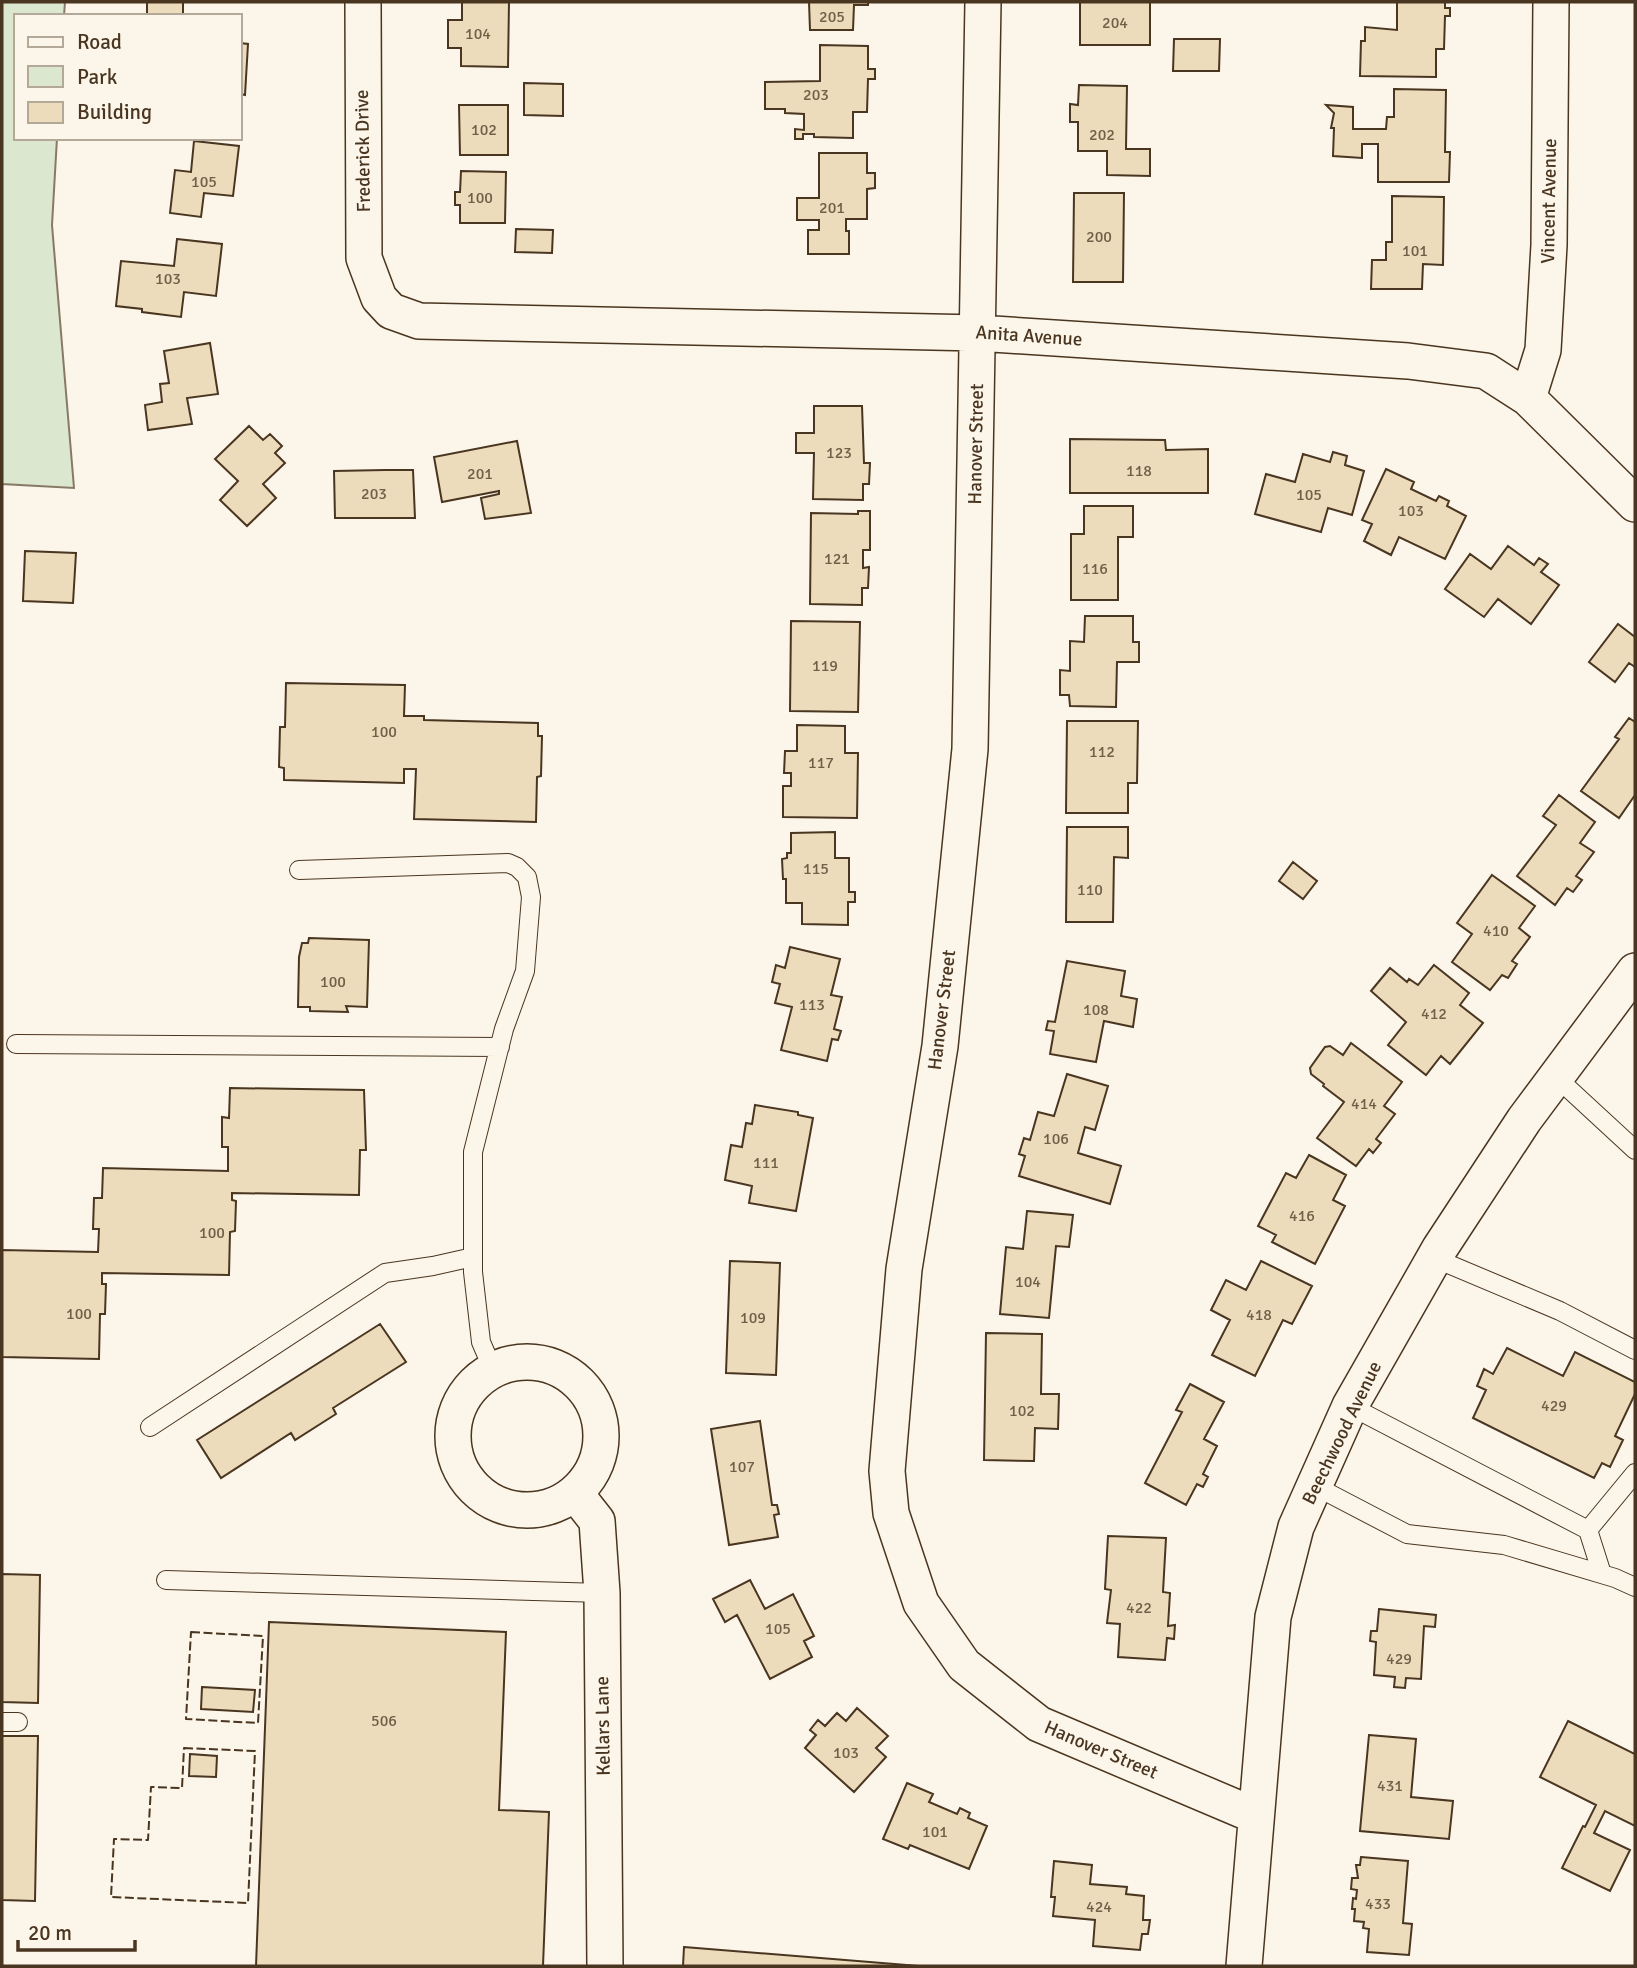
<svg xmlns="http://www.w3.org/2000/svg" width="1637" height="1968" font-family="Signika,sans-serif">
	<style>
		.green { fill: #dce7d0; stroke: #887966; stroke-width: 2 }
		.building { fill: #ecdcbc; stroke: #4a3520; stroke-width: 2 }
		.lines { fill: none; stroke-linecap: round; stroke-linejoin: round }
		.lane-casing { stroke: #4a3520; stroke-width: 20 }
		.street-casing { stroke: #4a3520; stroke-width: 38 }
		.lane { stroke: #fbf6e9; stroke-width: 18 }
		.street { stroke: #fbf6e9; stroke-width: 35 }
		.fence { stroke: #4a3520; stroke-width: 2; stroke-dasharray: 9 3.5; stroke-linecap: butt }
		.labels { text-anchor: middle; dominant-baseline: central; stroke-width: 5; stroke-linejoin: round; paint-order: stroke }
		.number-label { font-size: 16px; fill: #725f47 }
		.street-label { font-size: 19px; fill: #4a3520; stroke: #fbf6e9 }
	</style>
	<rect width="100%" height="100%" fill="#fbf6e9"/>
	<path class="green" d="M2,2h63l-1,14h-48v122h41l-5,87 22,263 -72,-4z"/>
	<path class="building" d="M147,2h36v14h-36z
		M462,2h47l-1,65 -47,-1v-18h-13v-28h14z
		M809,2h59v3h-14l-1,25h-43z
		M1080,2h70v43h-70z
		M1397,2h48v6h5v8h-5l-1,33h-8v28l-76,-1 1,-35h4v-14l32,3z
		M1174,39h46l-1,32h-46z
		M240,43l8,1 -3,51 -5,-1z
		M820,45l48,1v23h7v10h-7l-1,33h-14v26l-39,-1v-3h-11v5h-8v-10l9,1v-16l-19,-1v-4h-20v-27l55,-1z
		M524,83l39,1v32l-39,-1z
		M1079,85l48,1 -1,63h24v27l-43,-1v-24h-29v-29h-8v-18l8,1z
		M1394,89l52,1 -1,62h5l-1,30h-71v-38h-16v14l-29,-2 1,-28h-3l3,-15 -8,-8 27,2v22h33l1,-12h7z
		M459,105h49v50h-48z
		M194,141l45,5 -6,50 -29,-3 -3,24 -31,-4 5,-43 16,2z
		M819,153h48v20h8v15l-8,1v30h-21v12h3v23h-41v-24h11v-10h-22v-22h22z
		M461,171l45,1 -1,51h-45v-18h-5v-13h5z
		M1074,193h50l-1,89h-50z
		M1392,196l52,1 -1,68 -20,-1 -1,25h-51l1,-29h14v-18h6z
		M516,229l37,1 -1,23 -37,-1z
		M177,239l45,5 -6,52 -32,-4 -3,25 -39,-5v-3l-26,-3 5,-45 53,5z
		M210,343l8,51 -31,4 5,26 -44,6 -3,-25 17,-3 -2,-18 9,-1 -5,-32z
		M814,406h48l2,57h6l-1,21h-6v16l-50,-1 1,-46h-18v-20h18z
		M249,426l14,14 7,-6 12,12 -7,7 10,10 -22,21 13,14 -29,28 -27,-26 18,-19 -23,-22z
		M1070,439l95,1 1,10 42,-1v44h-138z
		M517,441l14,72 -46,6 -4,-21 18,-4v-3l-57,11 -8,-45z
		M1333,452l14,4 -2,9 19,6 -12,44 -24,-7 -7,24 -66,-18 11,-40 29,8 8,-28 27,8z
		M1386,469l28,13 -3,7 25,12 3,-5 10,5 -2,5 19,10 -21,43 -46,-22 -8,18 -27,-14 8,-17 -10,-4z
		M385,470h28l2,48h-80l-1,-47z
		M1084,506h49v31h-15v63h-47v-66h13z
		M858,511h12v39h-7v18l6,-1 -1,21h-6v17l-52,-1 1,-91 47,1z
		M1508,546l26,19 5,-7 9,6 -7,8 18,13 -28,39 -33,-25 -14,18 -39,-28 25,-35 21,15z
		M25,551l51,2 -3,50 -50,-2z
		M1085,616h48v26h6v20h-22l-1,45 -46,-1 -1,-11h-9v-25l10,1v-30l14,1z
		M791,621l69,1 -2,90 -68,-1z
		M1618,624l17,13v30l-6,-4 -14,19 -26,-20z
		M286,683l119,2 -1,31h20v4l114,3v13h4l-1,40 -4,1 -1,45 -122,-3 2,-50h-12v14l-120,-3v-12l-5,-1 1,-40h5z
		M1629,718l6,4v73l-16,23 -38,-27 38,-52 -4,-2z
		M1067,721h71l-1,62h-9v30h-62z
		M797,725l48,1v27h13l-1,65 -74,-1v-31h8v-13h-7l1,-22h12z
		M1559,795l36,27 -15,21 14,9 -18,24 6,4 -9,12 -6,-4 -12,17 -38,-29 39,-51 -13,-9z
		M1067,827h61v31l-14,-1 -1,65h-47z
		M835,832v26h14v34h6v10h-7v23l-46,-1v-21h-16v-24h-3l-1,-20 5,-1v-5h4v-20z
		M1293,862l24,19 -14,18 -24,-18z
		M1492,875l43,31 -16,22 11,9 -18,24 5,3 -9,14 -6,-3 -12,15 -38,-28 20,-28 -15,-11z
		M309,938l60,2 -2,67 -21,-1 2,6 -38,-1v-4h-12l1,-50 3,-14h6z
		M790,947l50,12 -9,36 11,2 -8,32 7,2 -3,9 -6,-1 -5,22 -46,-11 11,-43 -17,-4 5,-19 -8,-2 4,-17 9,3z
		M1067,961l58,10 -4,25 16,3 -4,28 -29,-6 -8,41 -46,-8 4,-23 -8,-1 2,-9 7,1z
		M1434,965l35,28 -9,12 23,18 -33,41 -9,-8 -15,19 -38,-30 18,-23 -35,-31 19,-23 17,14 2,-3 9,6z
		M1351,1043l51,39 -18,24 11,8 -19,25 5,4 -8,10 -4,-4 -13,17 -39,-28 27,-36 -21,-16 1,-2 -13,-10 -1,-6 15,-21 5,-1 13,9z
		M1067,1074l41,12 -13,44 -10,-3 -7,26 43,13 -11,38 -91,-28 6,-20 -6,-2 5,-16 6,2 8,-28 16,4z
		M230,1088l134,2 2,60h-6l-1,45 -127,-2v7l4,1 -1,30 -5,1 -1,43 -127,-2v11h4l-1,30h-5l-1,45 -97,-2v-107l96,2 1,-23h-6l1,-31h8l1,-30 125,3v-24h-6v-30l7,1z
		M755,1105l43,7v3l15,3 -17,93 -47,-8 3,-17 -27,-6 6,-35 11,2 4,-24 6,1z
		M1309,1155l37,20 -13,25 12,6 -30,58 -43,-22 4,-7 -18,-9 28,-53 10,5z
		M1027,1211l46,4 -4,32 -13,-1 -7,72 -49,-4 6,-67 17,2z
		M730,1261l50,2 -4,112 -50,-2z
		M1261,1261l51,25 -20,38 -9,-4 -28,56 -43,-21 18,-35 -19,-10 15,-30 20,10z
		M380,1324l26,38 -73,46 3,6 -41,26 -4,-7 -70,45 -24,-38z
		M986,1333l56,1 -1,60h18l-1,35 -23,-1 -1,33 -50,-1z
		M1507,1348l56,28 12,-24 60,30v12l-20,42 8,4 -13,27 -8,-4 -8,15 -121,-60 13,-28 -9,-4 7,-17 9,5z
		M1190,1384l34,18 -20,37 13,7 -14,28 5,3 -5,10 -6,-3 -11,21 -41,-22 37,-71 -6,-2z
		M760,1421l12,84h5l2,9 -5,1 4,22 -49,8 -18,-116z
		M1108,1536l58,2 -3,54 7,1 -2,33 7,-1 -1,14 -7,-1 -2,22 -47,-3 2,-33 -13,-1 4,-33 -6,-1z
		M2,1574l38,1 -2,128 -36,-1z
		M750,1580l15,29 28,-15 21,42 -10,5 8,16 -42,22 -33,-64 -12,7 -12,-23z
		M1379,1609l57,6 -1,12 -11,-1 -3,53 -15,-1 -1,10 -11,-1 1,-10 -21,-2 2,-33 -6,-1 1,-10h6z
		M269,1622l237,10 -7,178 50,2 -6,154h-287z
		M202,1687l53,3 -2,22 -52,-3z
		M857,1708l31,28 -12,12 10,9 -32,35 -49,-44 11,-13 -6,-5 8,-10 7,6 12,-13 9,8z
		M1568,1721l67,33v72l-30,-15 -11,22 36,17 -20,41 -48,-23 21,-42 2,1 11,-22 -56,-28z
		M1369,1735l47,4 -5,58 42,4 -4,38 -89,-8z
		M2,1736h36l-3,165 -33,-1z
		M190,1754l27,2 -1,21 -27,-1z
		M907,1783l26,11 -4,8 28,12 3,-6 10,5 -2,5 19,8 -18,43 -59,-24 -2,4 -25,-10z
		M1361,1857l47,4 -5,62 9,1 -3,31 -42,-3 2,-23 -6,-1 1,-6 -10,-1 1,-12h-3l1,-11 3,1 1,-9 -6,-1 1,-11h6l-2,-13h4z
		M1054,1861l38,4 -2,19 37,3 -1,7 18,2 -1,24h7l-2,14h-6l-2,16 -47,-4 2,-26 -42,-4 2,-19h-4z
		M684,1947l235,19h-236z"/>
	<g class="lines">
		<defs>
			<path id="lane" d="M299,870l209,-7 9,4 10,10 4,20 -6,74 -21,58 -31,123v120l8,70 12,28
				M16,1044l484,3
				M1556,1077l79,73
				M1434,1258l126,53 75,39
				M1350,1406l238,124 14,44
				M150,1427l235,-154 48,-7 40,-9
				M1315,1486l92,48 97,11 111,33 20,9
				M1588,1530l47,-57
				M166,1580l436,13
				M2,1722h16"/>
			<path id="street" d="M363,2l1,256 15,40 12,13 28,10 559,12 430,28 78,10 42,27 107,106
				M983,2l-13,747 -30,297 -36,223 -17,202 4,42 30,90 43,62 75,59 217,92
				M1528,398l15,-48 6,-105 2,-243
				M453 1436a74 74 0 1 1 148 0a74 74 0 1 1-148 0Z
				M575,1493l22,28 5,72 3,373
				M1244,1966l29,-349 23,-90 54,-121 90,-158 84,-128 111,-149"/>
		</defs>
		<use href="#lane" class="lane-casing"/>
		<use href="#street" class="street-casing"/>
		<use href="#lane" class="lane"/>
		<use href="#street" class="street"/>
		<path class="fence" d="M191,1632l72,4 -5,87 -72,-4z
			M184,1748l71,3 -7,152 -137,-6 3,-58 34,1 3,-53 31,1z"/>
	</g>
	<g class="labels">
		<g class="number-label">
			<text x="832" y="17">205</text>
			<text x="1115" y="23">204</text>
			<text x="478" y="34">104</text>
			<text x="816" y="95">203</text>
			<text x="484" y="130">102</text>
			<text x="1102" y="135">202</text>
			<text x="204" y="182">105</text>
			<text x="480" y="198">100</text>
			<text x="832" y="208">201</text>
			<text x="1099" y="237">200</text>
			<text x="1415" y="251">101</text>
			<text x="168" y="279">103</text>
			<text x="839" y="453">123</text>
			<text x="1139" y="471">118</text>
			<text x="480" y="474">201</text>
			<text x="374" y="494">203</text>
			<text x="1309" y="495">105</text>
			<text x="1411" y="511">103</text>
			<text x="837" y="559">121</text>
			<text x="1095" y="569">116</text>
			<text x="825" y="666">119</text>
			<text x="384" y="732">100</text>
			<text x="1102" y="752">112</text>
			<text x="821" y="763">117</text>
			<text x="816" y="869">115</text>
			<text x="1090" y="890">110</text>
			<text x="1496" y="931">410</text>
			<text x="333" y="982">100</text>
			<text x="812" y="1005">113</text>
			<text x="1096" y="1010">108</text>
			<text x="1434" y="1014">412</text>
			<text x="1364" y="1104">414</text>
			<text x="1056" y="1139">106</text>
			<text x="766" y="1163">111</text>
			<text x="1302" y="1216">416</text>
			<text x="212" y="1233">100</text>
			<text x="1028" y="1282">104</text>
			<text x="79" y="1314">100</text>
			<text x="1259" y="1315">418</text>
			<text x="753" y="1318">109</text>
			<text x="1554" y="1406">429</text>
			<text x="1022" y="1411">102</text>
			<text x="742" y="1467">107</text>
			<text x="1139" y="1608">422</text>
			<text x="778" y="1629">105</text>
			<text x="1399" y="1659">429</text>
			<text x="384" y="1721">506</text>
			<text x="846" y="1753">103</text>
			<text x="1390" y="1786">431</text>
			<text x="935" y="1832">101</text>
			<text x="1378" y="1904">433</text>
			<text x="1099" y="1907">424</text>
		</g>
		<g class="street-label">
			<text transform="translate(363 151) rotate(-91)">Frederick Drive</text>
			<text transform="translate(1549 201) rotate(-89)">Vincent Avenue</text>
			<text transform="translate(1029 336) rotate(4)">Anita Avenue</text>
			<text transform="translate(976 444) rotate(-89)">Hanover Street</text>
			<text transform="translate(942 1010) rotate(-83)">Hanover Street</text>
			<text transform="translate(1342 1433) rotate(-64)">Beechwood Avenue</text>
			<text transform="translate(603 1726) rotate(-91)">Kellars Lane</text>
			<text transform="translate(1101 1750) rotate(23)">Hanover Street</text>
		</g>
	</g>
	<rect width="1637" height="1968" fill="none" stroke="#4a3520" stroke-width="7"/>
	<rect x="14" y="14" width="228" height="126" fill="#fbf6e9" stroke="#b4a999" stroke-width="2"/>
	<rect x="28" y="37" width="35" height="10" fill="#fbf6e9" stroke="#b4a999" stroke-width="2"/>
	<text x="77" y="49" font-size="21" fill="#4a3520">Road</text>
	<rect x="28" y="66" width="35" height="21" fill="#dce7d0" stroke="#b4a999" stroke-width="2"/>
	<text x="77" y="84" font-size="21" fill="#4a3520">Park</text>
	<rect x="28" y="102" width="35" height="21" fill="#ecdcbc" stroke="#b4a999" stroke-width="2"/>
	<text x="77" y="119" font-size="21" fill="#4a3520">Building</text>
	<path d="M18 1940v10h117v-10" fill="none" stroke="#4a3520" stroke-width="3.5"/>
	<text x="28" y="1940" font-size="21" fill="#4a3520" stroke="#fbf6e9" stroke-width="5" paint-order="stroke">20 m</text>
</svg>
